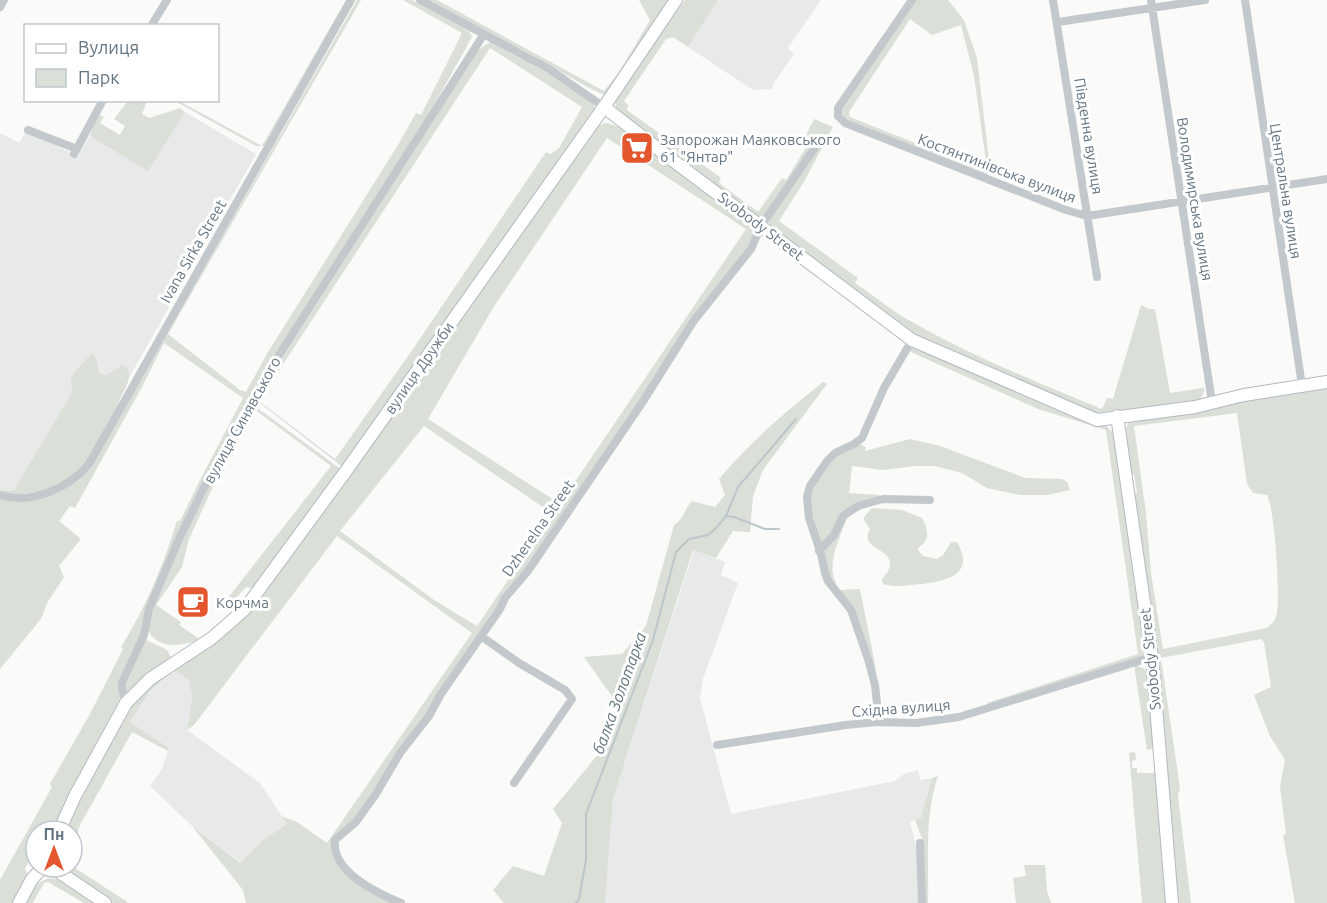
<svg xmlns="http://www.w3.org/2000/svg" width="1327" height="903" font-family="Ubuntu,sans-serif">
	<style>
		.built { fill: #e8e9e9 }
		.green { fill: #dadfd7; fill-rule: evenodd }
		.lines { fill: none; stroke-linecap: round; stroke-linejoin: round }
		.stream { stroke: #bbc7cb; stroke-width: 2 }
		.secondary-casing { stroke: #b3babf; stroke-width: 14 }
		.street { stroke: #c3c8cc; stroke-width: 8 }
		.secondary { stroke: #fff; stroke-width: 12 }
		.labels { text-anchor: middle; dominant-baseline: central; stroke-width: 6; stroke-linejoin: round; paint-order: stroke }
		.street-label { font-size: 15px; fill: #657683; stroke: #fff }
		.poi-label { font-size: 15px; fill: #657683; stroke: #fff; text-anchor: start }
		.water-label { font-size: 16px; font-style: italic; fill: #60757c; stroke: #fff }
	</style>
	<rect width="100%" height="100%" fill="#fafaf8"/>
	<path class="built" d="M718,0h103l-33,48 6,6 -21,30 -1,5 -19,1 -65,-43z
		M185,112l71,42 -156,275 -36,-21 -50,82 -10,1 -4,-2v-356l19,10 7,-12 52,25 12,-20 58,34z
		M694,550l31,12 -4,13 17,8 -35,96 -3,19 31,116 164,-33 9,-7 14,-4 2,10 12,-2 -11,40 -11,4 8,33v48h-313l8,-104z
		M175,670l14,10 3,17 -5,33 73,53 27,41 -24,16 -22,23 -49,-37 -42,-40 12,-17 7,-21 -39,-26 19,-30z"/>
	<path class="green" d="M346,0h2l-84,146h-8l-81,-45h4l83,45z
		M357,0h4l-193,334 72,56 6,2 22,-40 130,-207 18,-32 5,2 41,-82 -59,-33h9l44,24 13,7 3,6 -48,86 -81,125 -132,219 -91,216 3,16 -70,132h-17v20l-11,17 3,8 -13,27h-15v-23l52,-93 -2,-3 40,-70 33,-65 -2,-2c25,-40 42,-81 56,-126h3l21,-43 42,-80 -79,-55 -22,44 -67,121 -5,-2 -11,15 22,18 -22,27 5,11 -17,26 -6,16 -41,50v-170c24,9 66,-19 89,-29z
		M426,0h11l167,91 16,-20 30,-51 -11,-20h37l-71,95 -14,-6 -67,-38z
		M685,0h33l-30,47 -15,-10 -7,2 -42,62 4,4 -1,5 94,68 -2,5 39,29 24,-34 4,2 21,-34 -5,-3 12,-24 19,8 -28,53 -26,41 79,57 -3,5c15,10 30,22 45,32 64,38 134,66 202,94l5,-11 6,1 28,-94 8,4h6l15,84 33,-5 2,2 -4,8 -6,4 -103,11 -170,-73 -152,-112 -1,-6 3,-8 -8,6 -6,-1 -142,-108 -1,-12z
		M916,0h32l16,20 13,38 13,111 -2,5 -3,1 -139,-56 -5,-7 1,-4zM910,19l22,16 29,-10 13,51 13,92 -2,3 -135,-54 -1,-5z
		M490,42l71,38 33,25 1,6 -250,355 -5,-1 -84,-65 222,-350zM490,48l92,59 -23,41 -8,6 -5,-2 -135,200 -76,107 -76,-58z
		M128,101h19l-5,13 7,4 31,-10 5,4 -37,59 -58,-35 3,-11 6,-10 5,2 -4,6 20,12 5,-9 -11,-7z
		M606,123l14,4 137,101 1,5 -103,147 -301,440 -20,19 9,29 50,35h-147l-3,-13 -51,-64 48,37 23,-23 24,-16 -6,-8 16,6 30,21 145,-210 -135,-97 -143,189 -7,5 5,-33 -3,-17 -15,-10 -25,22 -19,30 39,26 -1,3 -36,-19 -52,93 -8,26v-20h-9l62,-118 23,-29 74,-47 377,-512zM607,138l139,91 -186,275 -132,-85 65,-111zM424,426l129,88 -76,112 -43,-26 -94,-69z
		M913,344l193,82c9,6 15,21 14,32 -1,9 -4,16 4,24l21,176 -155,48 -3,-3 151,-49 -32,-224 -68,-21 -125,-56 -4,-3z
		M91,353h1l4,5 3,15 8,2 15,-10 5,2c6,12 -3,23 -8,34 -8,19 -27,58 -42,71 -21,18 -50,26 -77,20v-3l4,2 10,-1 59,-99c-8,-18 10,-24 18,-38z
		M823,382l4,2 -64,86 -10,26 -3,36 -17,-1 -17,27 -23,-8 -80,249 -8,104h-101l-11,-13 20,-24 31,10 18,-53 -9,-14 60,-73 3,-34 -32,-45 38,-3 24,-28 28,-101c9,-5 11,-17 18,-24l23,6 10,-12 -6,-16c31,-37 66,-67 104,-97z
		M1327,388v515h-32l-12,-68 3,-1 -6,-47 5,-27 -15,-24 -16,-41 17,-8 -7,-45 -3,-3 -100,19 19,130 -2,8 13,107h-17l-16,-216 -10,-97 -14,-94 3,-4 -3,-17 -3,-2 -5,-45 3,-7zM1237,413l10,71 6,9 14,2c8,15 13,99 10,118 -1,7 -5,11 -10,15l-104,21 -12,-76 -5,-60 -12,-87z
		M252,404l90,66 -59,82 -31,36 -6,-1 -13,14 -6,3 -3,-1 107,-137 -77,-57 -44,84 -21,46 -7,28 -26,38 25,17 -2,3 22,15c-20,5 -40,11 -53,-9 4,-25 14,-47 24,-70 23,-54 51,-106 80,-157z
		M910,439l30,7 85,32 37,1 5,3 3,8 -22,5h-28l-33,-7 -25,-15 -28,-7h-19l-33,4 -30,-4 -3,27 30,2 3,6 -13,3 -22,14c-8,22 -24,51 -7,72l20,-1 17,85 -22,-60 -27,-36 -19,-78 5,-15 21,-29 26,-12 5,4 -1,3z
		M872,508l30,2 20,8c4,7 8,18 2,25 -2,2 -5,3 -6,7l5,6 14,3 6,-4 8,-13h6c19,33 -11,39 -36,42 -12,1 -26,4 -38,0l-1,-4c3,-5 9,-11 8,-17 0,-15 -31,-14 -20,-34l-6,-9v-3z
		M146,640l21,10 4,7 -1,3 -41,35 -3,-2 -1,-6z
		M1134,665c9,2 13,4 15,14l6,69 -8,2z
		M1135,752l1,8 -4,1v7h5v5h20l10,130h-25l-13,-150z
		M938,776c-14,40 -9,85 -10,127h-5l-1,-64 -7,-19 6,-2 11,-40z
		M1024,865h21l2,26 4,12h-35l-3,-25 13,-2z
		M72,866l57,37h-19l-41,-27 -5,-9z
		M50,878l12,2 36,23h-14l-36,-21 -4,1 -11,20h-9c8,-13 11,-21 26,-25z"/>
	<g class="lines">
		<path class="stream" d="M726,516l8,1 31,12h14
			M576,903l3,-4 7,-39v-46l67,-174 23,-88 13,-13 19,-4 8,-7 10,-12 12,-29 58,-68"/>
		<defs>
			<path id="secondary" d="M604,107l71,55 237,178 185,80 98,-13 49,-12 83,-13
				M1117,416l35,241 20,246
				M59,831l16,-35 51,-93 24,-24 62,-41 32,-28 102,-139 258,-364 72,-107
				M53,868l52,35
				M19,903l13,-24 10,-11"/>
		</defs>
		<use href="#secondary" class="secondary-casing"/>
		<path class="street" d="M420,0l129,69 55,38
			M912,0l-74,108v8l7,7 221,87 21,6 240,-37
			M1053,0l44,277
			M1151,0l61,402
			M1245,0l57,386
			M0,7l4,-7
			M1058,22l147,-22
			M151,26l16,-26
			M28,130l49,19
			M74,154l29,-54
			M0,495c31,10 69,-7 89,-31l262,-464
			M819,551l15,-16 9,-19 15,-10 25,-7 47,1
			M481,636l38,27 46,27 7,9 -58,84
			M126,703l-4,-14v-6l22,-48 5,-26 30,-70 35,-72 64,-110 206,-323
			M879,722l-4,-37 -7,-26 -17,-49 -23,-29 -3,-8 -4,-19 -12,-36 -2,-21 3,-11 17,-25 8,-8 19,-9 8,-6 22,-50 28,-48
			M717,745l129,-20 30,-3 40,1 43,-6 193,-60
			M920,843l2,60
			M401,903c-24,-10 -70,-31 -66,-63l21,-18 20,-28 24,-41 29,-37 12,-22 59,-85 5,-11 23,-27 114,-168 51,-81 58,-73 10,-23 53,-77"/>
		<use href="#secondary" class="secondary"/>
	</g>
	<defs>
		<symbol id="supermarket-square" viewBox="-11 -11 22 22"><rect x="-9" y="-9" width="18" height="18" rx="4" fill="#e4572e" stroke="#fff"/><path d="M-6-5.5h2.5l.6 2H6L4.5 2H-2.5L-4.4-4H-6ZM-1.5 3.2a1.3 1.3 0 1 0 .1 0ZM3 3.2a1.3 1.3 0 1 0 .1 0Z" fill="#fff"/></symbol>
		<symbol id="cafe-square" viewBox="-11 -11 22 22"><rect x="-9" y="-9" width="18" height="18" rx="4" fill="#e4572e" stroke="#fff"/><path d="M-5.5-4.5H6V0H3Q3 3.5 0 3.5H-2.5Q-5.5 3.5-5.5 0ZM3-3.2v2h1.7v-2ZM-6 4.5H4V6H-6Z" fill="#fff"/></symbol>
	</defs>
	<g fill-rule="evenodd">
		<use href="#supermarket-square" x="618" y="129" width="38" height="38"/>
		<use href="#cafe-square" x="174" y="583" width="38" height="38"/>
	</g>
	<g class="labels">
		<g class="street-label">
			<text transform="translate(1089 136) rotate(81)">Південна вулиця</text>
			<text transform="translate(997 168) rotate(21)">Костянтинівська вулиця</text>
			<text transform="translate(1286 191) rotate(81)">Центральна вулиця</text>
			<text transform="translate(1195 199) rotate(81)">Володимирська вулиця</text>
			<text transform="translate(761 226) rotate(37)">Svobody Street</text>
			<text transform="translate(193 251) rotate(-60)">Ivana Sirka Street</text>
			<text transform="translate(419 368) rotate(-55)">вулиця Дружби</text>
			<text transform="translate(242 420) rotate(-61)">вулиця Синявського</text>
			<text transform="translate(538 528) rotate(-55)">Dzherelna Street</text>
			<text transform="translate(1150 659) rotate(-96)">Svobody Street</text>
			<text transform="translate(901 708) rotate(-4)">Східна вулиця</text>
		</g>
		<g class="poi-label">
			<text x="660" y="139">Запорожан Маяковського<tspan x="660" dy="17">61 "Янтар"</tspan></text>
			<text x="216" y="602">Корчма</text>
		</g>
		<g class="water-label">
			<text transform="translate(619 693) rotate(-70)">балка Золотарка</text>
		</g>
	</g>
	<rect x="24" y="24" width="195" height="78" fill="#ffffff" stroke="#c1c8cd" stroke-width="1.5"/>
	<rect x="36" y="44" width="30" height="9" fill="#ffffff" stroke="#c1c8cd" stroke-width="1.5"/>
	<text x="78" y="54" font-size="18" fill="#657683">Вулиця</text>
	<rect x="36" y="69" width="30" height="18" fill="#dadfd7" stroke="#c1c8cd" stroke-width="1.5"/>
	<text x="78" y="84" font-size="18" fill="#657683">Парк</text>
	<g transform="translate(54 849)"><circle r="28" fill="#ffffff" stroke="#c1c8cd" stroke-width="1.5"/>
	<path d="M0-4.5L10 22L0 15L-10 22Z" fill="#e4572e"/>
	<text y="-9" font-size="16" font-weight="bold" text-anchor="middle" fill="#657683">Пн</text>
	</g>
</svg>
